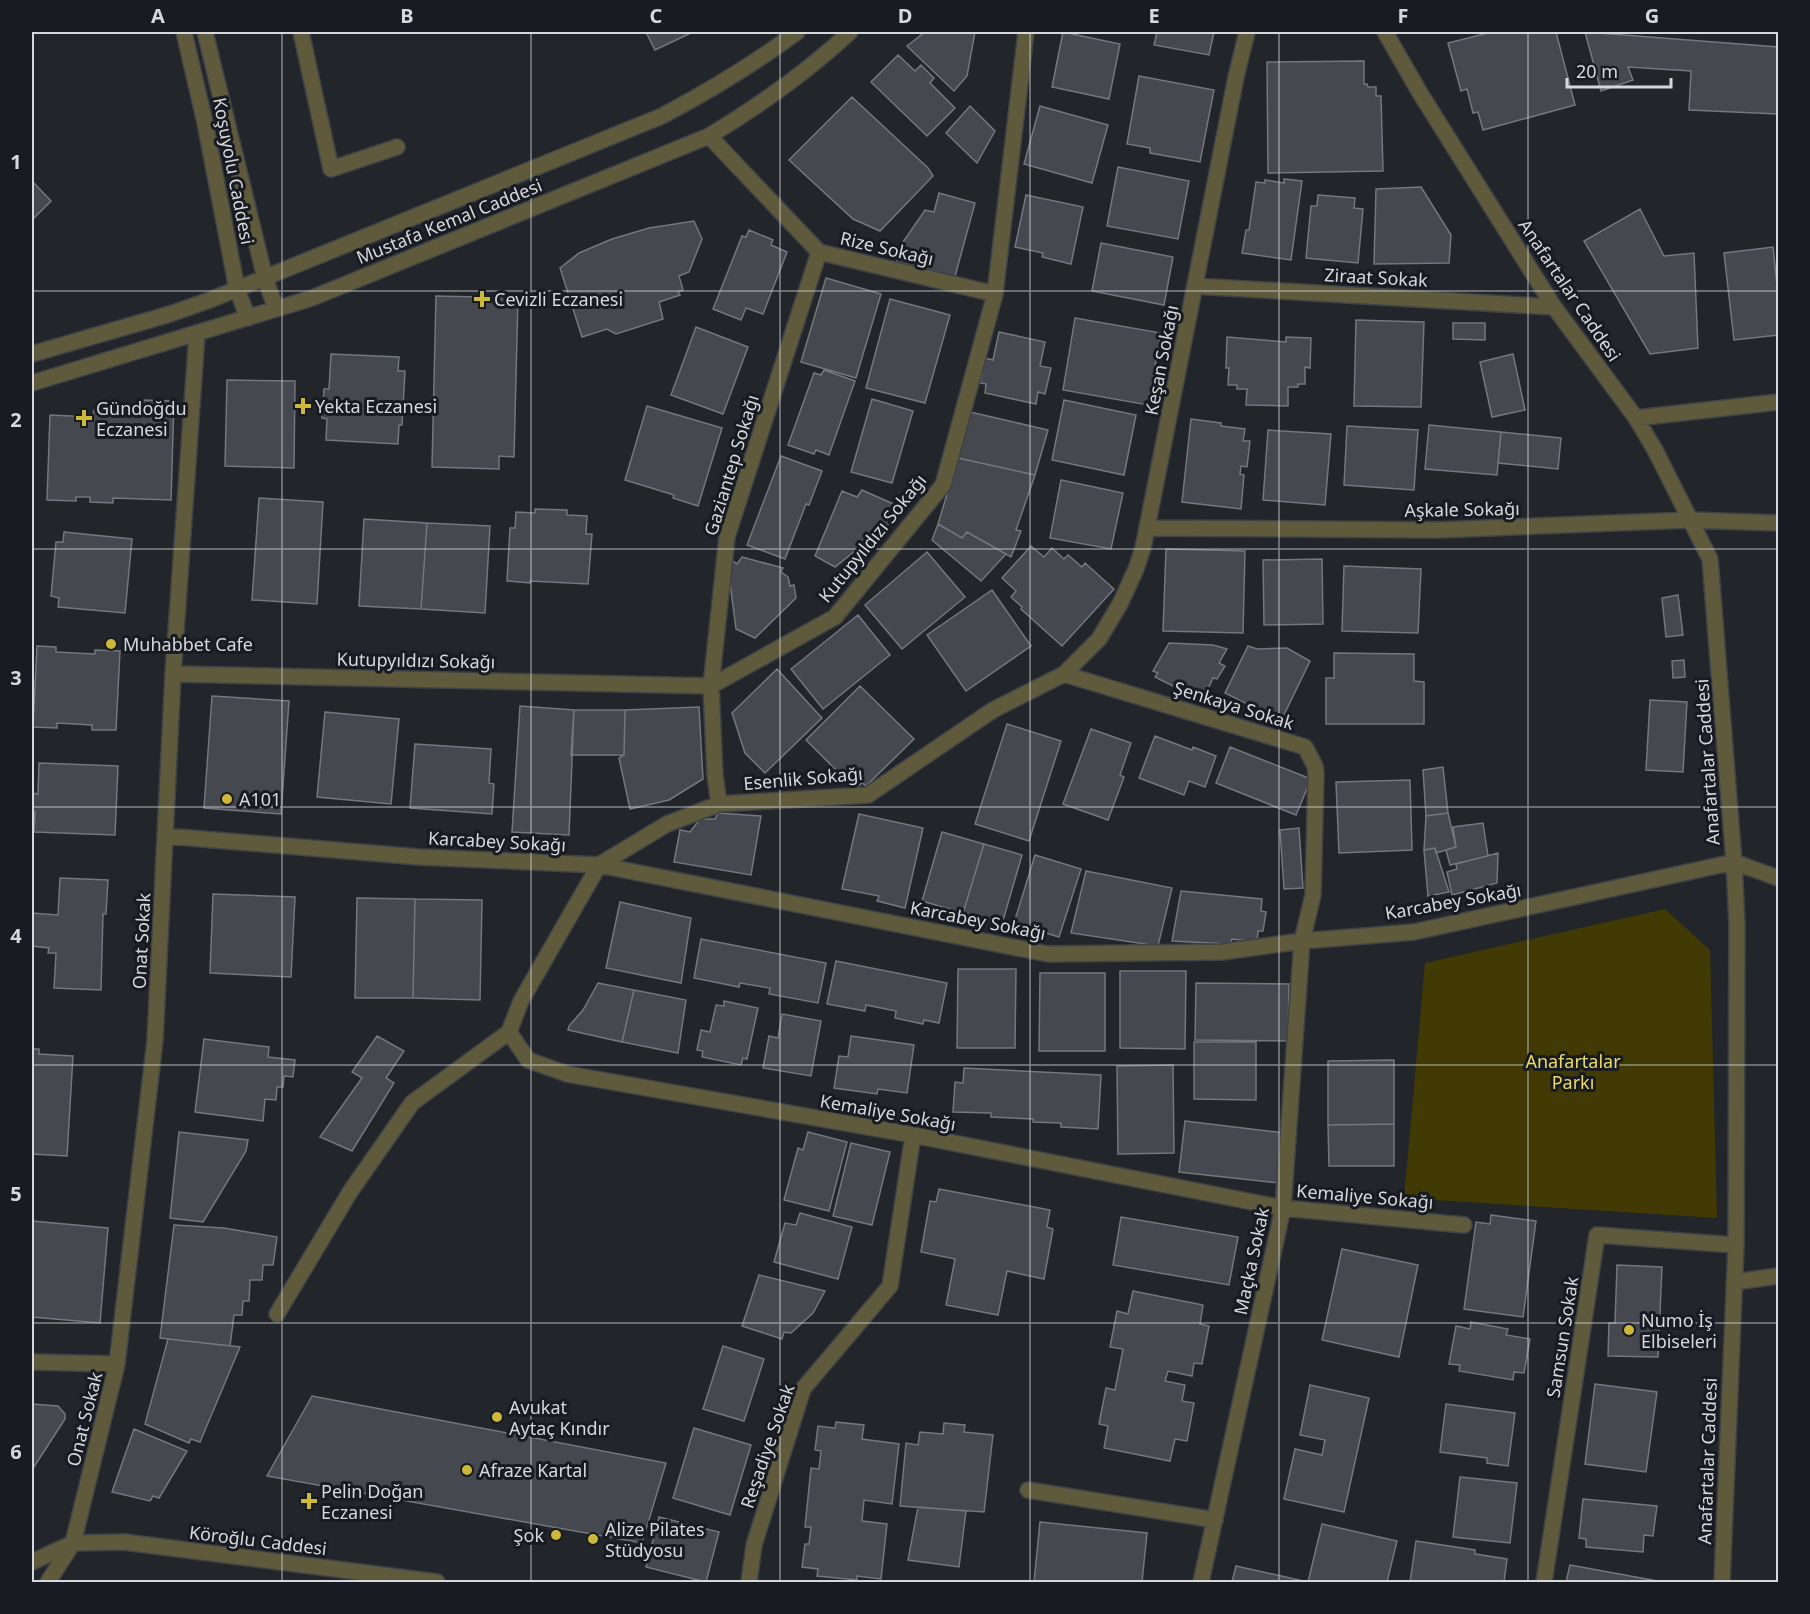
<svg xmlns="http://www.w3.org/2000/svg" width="1810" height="1614" font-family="'Noto Sans',sans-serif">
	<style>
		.green { fill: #423a04 }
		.building { fill: #45484e; stroke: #73777e; stroke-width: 1.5 }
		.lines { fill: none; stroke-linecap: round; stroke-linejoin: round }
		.minor-casing { stroke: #3f4246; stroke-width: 18 }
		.minor { stroke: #5e5a3b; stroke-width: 15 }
		.grid { fill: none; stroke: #d6d8dc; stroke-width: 1.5; stroke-opacity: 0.55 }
		.poi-dot { fill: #ccb938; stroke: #181b21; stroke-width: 2 }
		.labels { text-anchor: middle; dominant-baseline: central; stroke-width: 6; stroke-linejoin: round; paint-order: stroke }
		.street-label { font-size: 18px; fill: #d6d8dc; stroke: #181b21 }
		.poi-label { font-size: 18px; fill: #d6d8dc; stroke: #181b21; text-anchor: start }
		.park-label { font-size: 18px; fill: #ebda6b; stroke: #181b21 }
		.neatline { fill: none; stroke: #d6d8dc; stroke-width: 2 }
		.grid-label { font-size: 20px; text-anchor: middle; font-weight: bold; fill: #d6d8dc }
	</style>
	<rect width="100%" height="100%" fill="#22252a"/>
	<path class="green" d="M1665,909l45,41 7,268 -313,-20 21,-235z"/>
	<path class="building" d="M646,32h47l-38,18z
		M925,32h50l-8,44 -13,15 -47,-45z
		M1063,32l57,12 -11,55 -57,-12z
		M1157,32h57l-5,23 -55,-10z
		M1492,32h64l19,73 -92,25 -5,-18 -5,1 -6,-24 -6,2 -13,-48z
		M1585,32l193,15v67l-89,-4 2,-39 -63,-4 5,13 -32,11z
		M898,55l17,16 6,-6 13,13 -4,5 25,25 -28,28 -56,-54z
		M1364,61v23h3l1,3h8v9h5l2,75 -115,2 -1,-111z
		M1139,76l75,14 -14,72 -50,-9v-5l-23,-4z
		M852,97l76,71 5,8 -53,55 -27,-12 -64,-59z
		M970,106l25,25 -18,32 -31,-30z
		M1040,106l68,19 -16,58 -68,-19z
		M1118,167l71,14 -11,58 -71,-13z
		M1284,179l18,2 -11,79 -49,-7 4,-23h3l7,-48 9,1v-3l19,3z
		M32,181l19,20 -19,19z
		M1421,187l30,48 -2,28 -75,1 2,-75z
		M939,193l36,10 -21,77 -59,-13 8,-25 22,-32 9,2z
		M1026,195l57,12 -12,57 -29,-7 1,-4 -28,-6z
		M1318,195l37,3 -1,10 9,1 -5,54 -52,-5 5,-52h6z
		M1640,209l24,47 30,-3 4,95 -48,6 -66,-113z
		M694,221l8,18 -13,33 -10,4 4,14 -5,2 2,3 -21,7 4,17 -47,15 -9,-5 -25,8 -22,-69 19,-15 33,-14 37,-11z
		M749,230l24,10 -2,5 16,7 -24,62 -17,-6 -5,12 -28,-11 29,-73 4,1z
		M1101,243l72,14 -9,48 -72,-14z
		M1773,247l5,48v40l-44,5 -10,-87z
		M826,278l55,16 -25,84 -55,-16z
		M436,296l82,2 -4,159 -15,-1v13l-67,-2z
		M890,299l60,16 -25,88 -59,-15z
		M1075,318l86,15 -13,72 -85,-15z
		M1356,320l68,2 -3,85 -67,-1z
		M1453,323h32v17l-32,-1z
		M696,327l52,20 -25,67 -52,-19z
		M999,332l46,10 -5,24 11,2 -6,26 -7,-2 -2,12 -51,-11 1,-9 -6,-1 5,-25 8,2z
		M1227,337l59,5v-5l25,1 -1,30 -5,-1v17h-7v3h-10v19l-42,-1 1,-16h-10v-4h-9l1,-17h-3z
		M331,354l68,3 -1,14h7l-3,54h-3l-1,19 -72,-4 1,-21 -5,-1 2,-29h5z
		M1513,354l12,56 -33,7 -12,-55z
		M824,370l31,11 -26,74 -13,-5 -2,4 -26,-9 26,-72 7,2z
		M227,380l68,1 -1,87 -69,-2z
		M872,399l41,12 -21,72 -41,-11z
		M143,400l31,1 -3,99 -58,-2v5l-23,-1v-5h-14v4l-29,-1 3,-85 43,2 1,-7h19v-5l30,1z
		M1064,400l72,15 -12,60 -72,-15z
		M647,406l75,22 -24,78 -25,-8 1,-3 -49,-15z
		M970,412l78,18 -13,45 -77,-17z
		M1191,419l30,4v3l24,3 -2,12h7l-3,26 -6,-1 -1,8 4,1 -3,34 -59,-7z
		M1429,425l72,7 -4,43 -72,-6z
		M1347,426l71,4 -4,60 -70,-5z
		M1268,430l63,4 -6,71 -62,-5z
		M1501,432l60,6 -3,31 -60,-6z
		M781,456l41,15 -13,34 -3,-1 -21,55 -38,-14z
		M958,458l77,17 -19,55 5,1 -10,26 -44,-25 -5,6 -24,-14z
		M1061,480l62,13 -12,56 -61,-11z
		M862,490l36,16 -7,16 -56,45 -20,-11 27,-65 15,6z
		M259,498l64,4 -6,102 -65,-4z
		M535,509l32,1v5l20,1 -1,18h6l-4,50 -58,-3v2l-23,-2 3,-53h5l1,-16 19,1z
		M364,519l63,4 -6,86 -62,-3z
		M427,523l63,3 -5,87 -64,-4z
		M938,524l24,14 5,-6 39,22 -25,27 -49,-41z
		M64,532l68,7 -7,74 -67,-6 1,-9 -8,-2 5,-54h7z
		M1031,546l13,11 8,-9 12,11 4,-4 14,12 3,-4 29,26 -52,57 -41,-37 1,-2 -11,-10 5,-6 -14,-13z
		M1166,549l79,2 -2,82 -80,-2z
		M927,552l38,45 -63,52 -37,-44z
		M742,557l41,11 -2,4 7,5 2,9 4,-1 2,13 -41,40 -19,-9 -7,-54 4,-14 4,3z
		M1322,559l1,65 -59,1 -1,-65z
		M1344,566l77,3 -3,64 -76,-2z
		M992,590l39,56 -65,45 -39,-56z
		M1678,595l5,40 -17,2 -4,-39z
		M858,615l32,40 -67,54 -32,-40z
		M1169,643l44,2 14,4 -8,14 6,3 -8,13 -4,-1 -9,20 -25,-13 -2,3 -22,-11 3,-4 -5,-2z
		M37,646l19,1v5l39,2v-4l25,1 -4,79h-24v-5l-35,-2v5l-24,-1z
		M1248,646l9,3 30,-1 23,13 -29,60 -56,-28z
		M1334,653l80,1v27l10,1v42h-98v-46h8z
		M1684,660l1,17 -12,1 -1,-17z
		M777,669l45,49 -57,55 -20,-20 -13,-40z
		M860,686l54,53 -48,47 -4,-3 -7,6 -49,-49z
		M212,696l77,5 -8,113 -77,-6z
		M1650,700l37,2 -4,70 -37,-2z
		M520,706l54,4 -5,125 -57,-3z
		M699,707l4,72 -34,21 -39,9 -11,-51 5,-3 1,-45z
		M574,710h51l-1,45h-53z
		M325,712l74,7 -8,85 -74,-7z
		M1007,724l54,17 -32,100 -54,-17z
		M1091,729l40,14 -11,32 4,2 -16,43 -45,-16z
		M1155,736l37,14 1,-3 23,9 -11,31 -16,-6 -5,14 -45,-17z
		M415,744l76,5 -2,34 5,1 -2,30 -82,-6z
		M1230,747l81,32 -15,36 -80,-32z
		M39,763l79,3 -3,69 -81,-3 1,-20h-3v-19l6,1z
		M1443,767l5,46 -22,3 -3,-46z
		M1410,780l2,70 -73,3 -3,-71z
		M718,813l43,3 -10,59 -77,-13 6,-32 10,2 10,-13h15z
		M1448,813l8,34 -20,6 -1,-5 -11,2 2,-34z
		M859,814l64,14 -18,80 -28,-7 2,-5 -37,-7z
		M1483,823l5,33 -38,9 -4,-15 10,-3 -3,-20z
		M1299,828l4,60 -19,1 -4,-59z
		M942,832l42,12 -21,69 -41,-12z
		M984,844l38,11 -20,69 -39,-11z
		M1435,848l14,44 -21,4 -4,-46z
		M1498,853l-1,30 -45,12 -5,-23 10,-3 -1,-5z
		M1035,855l46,14 -22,68 -45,-14z
		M1086,871l86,17 -14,58 -87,-13z
		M60,878l48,2 -2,34h-3l-2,76 -47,-2 2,-35h-8l1,-5 -17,-2v-33l26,2z
		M1181,891l81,8 -1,12 5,1 -3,19h-5l-1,11 -25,-3 -2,5 -58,-3z
		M213,894l82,3 -4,80 -81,-4z
		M357,898l58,1 -2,99h-58z
		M415,899l67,1 -2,100 -67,-2z
		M620,902l71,16 -10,65 -75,-15z
		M701,939l125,24 -8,40 -49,-9 1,-6 -30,-5 -1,4 -45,-9z
		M836,961l111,22 -8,40 -15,-3 -1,4 -28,-6 1,-7 -30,-6 -1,6 -38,-7z
		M958,969h58l-1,79h-58z
		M1120,971h66l-1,78 -65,-1z
		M1040,973h65v78h-66z
		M598,983l36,7 -12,52 -54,-12 1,-4 14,-16z
		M1196,983l93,1 -1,57 -93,-1z
		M634,990l52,10 -8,53 -56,-11z
		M724,1001l34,7 -11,51 -4,-1 -2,7 -39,-8 1,-6 -6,-1 4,-20 9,2 6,-27 8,1z
		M782,1014l39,7 -10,55 -48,-8 6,-32 9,2z
		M377,1036l27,15 -18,27 8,5 -42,68 -32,-14 42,-59 -10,-6z
		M851,1036l63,9 -7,48 -29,-4 -1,5 -43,-6 5,-32 9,1z
		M204,1039l65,8 -1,10 27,3 -2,17 -9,-1 -1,11h-6l-1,13 -11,-1 -2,22 -68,-9z
		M1194,1042h62v58l-62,-1z
		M32,1049h7v5l34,2 -6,100 -35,-2z
		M1394,1060v64l-66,1v-64z
		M1173,1065l1,88 -56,1 -1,-88z
		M964,1068l137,7 -3,54 -37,-2v-4l-28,-1v-3l-42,-2v-4l-38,-1 2,-30 8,1z
		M1185,1121l100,12 -7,50 -99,-11z
		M1394,1124v42h-65l-1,-41z
		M179,1132l69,8 -2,11 -43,71 -33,-4z
		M808,1132l39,10 -18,69 -45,-11 14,-52 5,2z
		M851,1143l39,9 -18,73 -39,-9z
		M939,1189l111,21 -3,17 6,2 -9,50 -37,-8 -9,44 -52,-10 9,-46 -34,-7 9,-51 6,1z
		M800,1213l52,14 -14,52 -64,-17 11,-39 11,2z
		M1491,1215l45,6 -13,96 -59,-8 12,-87 14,2z
		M1121,1217l117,20 -9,48 -116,-20z
		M32,1221l76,7 -8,95 -68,-6z
		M174,1225l50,3 53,9 -4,28h-10l-1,15h-12l-1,21h-6l-1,14h-8l-4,31 -70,-8z
		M1342,1249l76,16 -19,92 -77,-17z
		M1617,1265l45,2 -4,90 -50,-1 1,-33h6z
		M759,1275l66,16 -12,22 -22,20 -7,-1 -2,7 -40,-13z
		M1133,1291l70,14 -3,19 9,2 -7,38 -8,-1 -2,13 -24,-5 -3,10 20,4 -3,16 12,2 -7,38 -12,-2 -5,22 -66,-13 4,-22 -9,-2 7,-36 9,2 8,-41 -13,-2 7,-36 11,3z
		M1471,1322l37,7 -2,6 24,4 -6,34 -10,-1 -1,8 -54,-9 1,-6 -11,-1 7,-38 14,3z
		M168,1339l72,8 -40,95 -9,-3 -2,4 -44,-19z
		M723,1346l41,13 -20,62 -41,-12z
		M1595,1384l62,8 -11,80 -61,-8z
		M1310,1385l59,13 -25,114 -60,-13 11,-50 27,6 3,-15 -25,-5z
		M312,1396l354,67 -24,80 -375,-67z
		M32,1404l26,2 7,8v5l-33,51z
		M1446,1404l69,9 -7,53 -21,-3v-5l-47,-6z
		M836,1422l28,3 -2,14 37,5 -7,60 -28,-4 -2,21 25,3 -6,55 -24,-3v4l-40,-4 1,-7 -16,-2 3,-23h4l2,-17h-6l6,-59 8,1 2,-18 -6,-1 3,-24 17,2z
		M944,1423l21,2 -1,7 29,3 -9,77 -84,-6 6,-63 12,2 2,-13 23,2z
		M694,1428l57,17 -21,70 -57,-17z
		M134,1429l53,22 -28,47 -6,-2 -3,5 -38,-9z
		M1460,1477l57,6 -7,60 -57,-6z
		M1583,1499l74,7 -4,30 -9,-1 -1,17 -57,-5v-8l-7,-1z
		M918,1507l48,4 -7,56 -51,-7z
		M659,1517l60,15 -13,50 -60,-15z
		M1040,1522l107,11 -5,49h-108z
		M1322,1524l75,17 -10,41h-79z
		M1416,1541l59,9v4l32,5 -3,23h-94z
		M1570,1565l93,17h-97z
		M1236,1566l72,16h1h-77z"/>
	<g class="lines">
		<defs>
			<path id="minor" d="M184,32l21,91 32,166 11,29
				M205,32l60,246 11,31
				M301,32l30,137 66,-22
				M1247,32l-11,45 -93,471 -7,21 -16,35 -21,35 -35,35 -71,36 -125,85 -149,9 -52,20 -68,41 -78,136 -12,31 19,28 39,14 346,61 370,73 181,17
				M1385,32l35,61 134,214 82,111 19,32 55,109 24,303 3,63 -1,320 -14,337
				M709,136l110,116 176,42
				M1195,286l359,21
				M32,354l138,-40 40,-14 452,-184c47,-25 92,-52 135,-84
				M32,383l280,-85 397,-162c50,-30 99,-65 141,-104
				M1636,418l142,-16
				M1147,528l291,2 252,-10 88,3
				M173,674l538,12 124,-69 108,-132 52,-191 31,-262
				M1064,674l241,73 10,19 1,8 -3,121 -11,46 -19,267 -82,374
				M719,804l-4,-29 -4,-89 16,-149 92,-285
				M166,836l253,21 180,8 449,89 174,-2 80,-11 112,-9 320,-70 44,16
				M1734,1282l44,-6
				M277,1314l73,-122 62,-89 97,-71
				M32,1362l85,2
				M1028,1490l187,30
				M32,1562l41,-19 51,-1 313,40
				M48,1582l25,-39 44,-179 38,-324 18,-366 24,-340
				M749,1582l5,-37 49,-156 87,-103 23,-151
				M1544,1582l53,-347 139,10"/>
		</defs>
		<use href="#minor" class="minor-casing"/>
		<use href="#minor" class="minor"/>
	</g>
	<path class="grid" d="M282,32v1550M531,32v1550M780,32v1550M1030,32v1550M1279,32v1550M1528,32v1550M32,291h1746M32,549h1746M32,807h1746M32,1065h1746M32,1323h1746"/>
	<g class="poi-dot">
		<path d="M479 290h6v6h6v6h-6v6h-6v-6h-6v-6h6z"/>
		<path d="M300 397h6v6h6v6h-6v6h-6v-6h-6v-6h6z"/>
		<path d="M81 409h6v6h6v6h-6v6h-6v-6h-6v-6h6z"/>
		<circle cx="111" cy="644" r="6"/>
		<circle cx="227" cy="799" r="6"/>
		<circle cx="1629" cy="1330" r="6"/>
		<circle cx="497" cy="1417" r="6"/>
		<circle cx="467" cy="1470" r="6"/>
		<path d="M306 1492h6v6h6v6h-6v6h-6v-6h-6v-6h6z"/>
		<circle cx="556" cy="1535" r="6"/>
		<circle cx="593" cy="1539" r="6"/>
	</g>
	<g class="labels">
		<g class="street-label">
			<text transform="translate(234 171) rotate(79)">Koşuyolu Caddesi</text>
			<text transform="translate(449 221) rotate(-22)">Mustafa Kemal Caddesi</text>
			<text transform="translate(887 248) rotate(13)">Rize Sokağı</text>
			<text transform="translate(1376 277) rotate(3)">Ziraat Sokak</text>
			<text transform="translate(1570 290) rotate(56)">Anafartalar Caddesi</text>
			<text transform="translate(1161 360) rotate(-79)">Keşan Sokağı</text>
			<text transform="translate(731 465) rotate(-73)">Gaziantep Sokağı</text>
			<text transform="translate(1462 509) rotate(-1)">Aşkale Sokağı</text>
			<text transform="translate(872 538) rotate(-51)">Kutupyıldızı Sokağı</text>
			<text transform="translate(416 660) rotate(1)">Kutupyıldızı Sokağı</text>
			<text transform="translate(1234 705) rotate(17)">Şenkaya Sokak</text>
			<text transform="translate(1707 762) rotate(-94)">Anafartalar Caddesi</text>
			<text transform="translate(803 778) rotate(-5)">Esenlik Sokağı</text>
			<text transform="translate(497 841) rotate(3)">Karcabey Sokağı</text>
			<text transform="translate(1453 901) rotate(-10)">Karcabey Sokağı</text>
			<text transform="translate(978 920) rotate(11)">Karcabey Sokağı</text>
			<text transform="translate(141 941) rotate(-87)">Onat Sokak</text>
			<text transform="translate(888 1112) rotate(10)">Kemaliye Sokağı</text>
			<text transform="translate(1365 1196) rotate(5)">Kemaliye Sokağı</text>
			<text transform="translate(1251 1261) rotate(-78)">Maçka Sokak</text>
			<text transform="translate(1562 1337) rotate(-81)">Samsun Sokak</text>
			<text transform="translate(84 1419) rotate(-76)">Onat Sokak</text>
			<text transform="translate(767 1446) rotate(-71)">Reşadiye Sokak</text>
			<text transform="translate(1707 1461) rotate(-88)">Anafartalar Caddesi</text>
			<text transform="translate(258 1540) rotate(7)">Köroğlu Caddesi</text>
		</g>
		<g class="poi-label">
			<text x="494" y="299">Cevizli Eczanesi</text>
			<text x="315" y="406">Yekta Eczanesi</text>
			<text x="96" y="408">Gündoğdu<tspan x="96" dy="21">Eczanesi</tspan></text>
			<text x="123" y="644">Muhabbet Cafe</text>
			<text x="239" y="799">A101</text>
			<text x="1641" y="1320">Numo İş<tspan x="1641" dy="21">Elbiseleri</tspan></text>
			<text x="509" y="1407">Avukat<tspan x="509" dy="21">Aytaç Kındır</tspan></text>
			<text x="479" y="1470">Afraze Kartal</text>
			<text x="321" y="1491">Pelin Doğan<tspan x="321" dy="21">Eczanesi</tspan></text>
			<text x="605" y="1529">Alize Pilates<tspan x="605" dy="21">Stüdyosu</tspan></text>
			<text x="544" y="1535" text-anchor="end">Şok</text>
		</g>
		<g class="park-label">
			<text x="1573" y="1061">Anafartalar<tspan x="1573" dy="21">Parkı</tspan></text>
		</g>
	</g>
	<rect width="1810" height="1614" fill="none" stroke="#181b21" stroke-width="66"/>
	<path d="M1567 78v9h104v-9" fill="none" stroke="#d6d8dc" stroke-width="3"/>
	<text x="1576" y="78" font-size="18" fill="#d6d8dc" stroke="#181b21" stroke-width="4.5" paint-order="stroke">20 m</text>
	<rect x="33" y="33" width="1744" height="1548" class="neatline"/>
	<g class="grid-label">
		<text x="158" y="23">A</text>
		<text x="407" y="23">B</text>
		<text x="656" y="23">C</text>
		<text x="905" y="23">D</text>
		<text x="1154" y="23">E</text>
		<text x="1403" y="23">F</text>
		<text x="1652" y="23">G</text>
		<text x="16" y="169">1</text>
		<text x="16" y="427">2</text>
		<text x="16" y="685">3</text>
		<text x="16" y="943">4</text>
		<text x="16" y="1201">5</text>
		<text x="16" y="1459">6</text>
	</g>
</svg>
